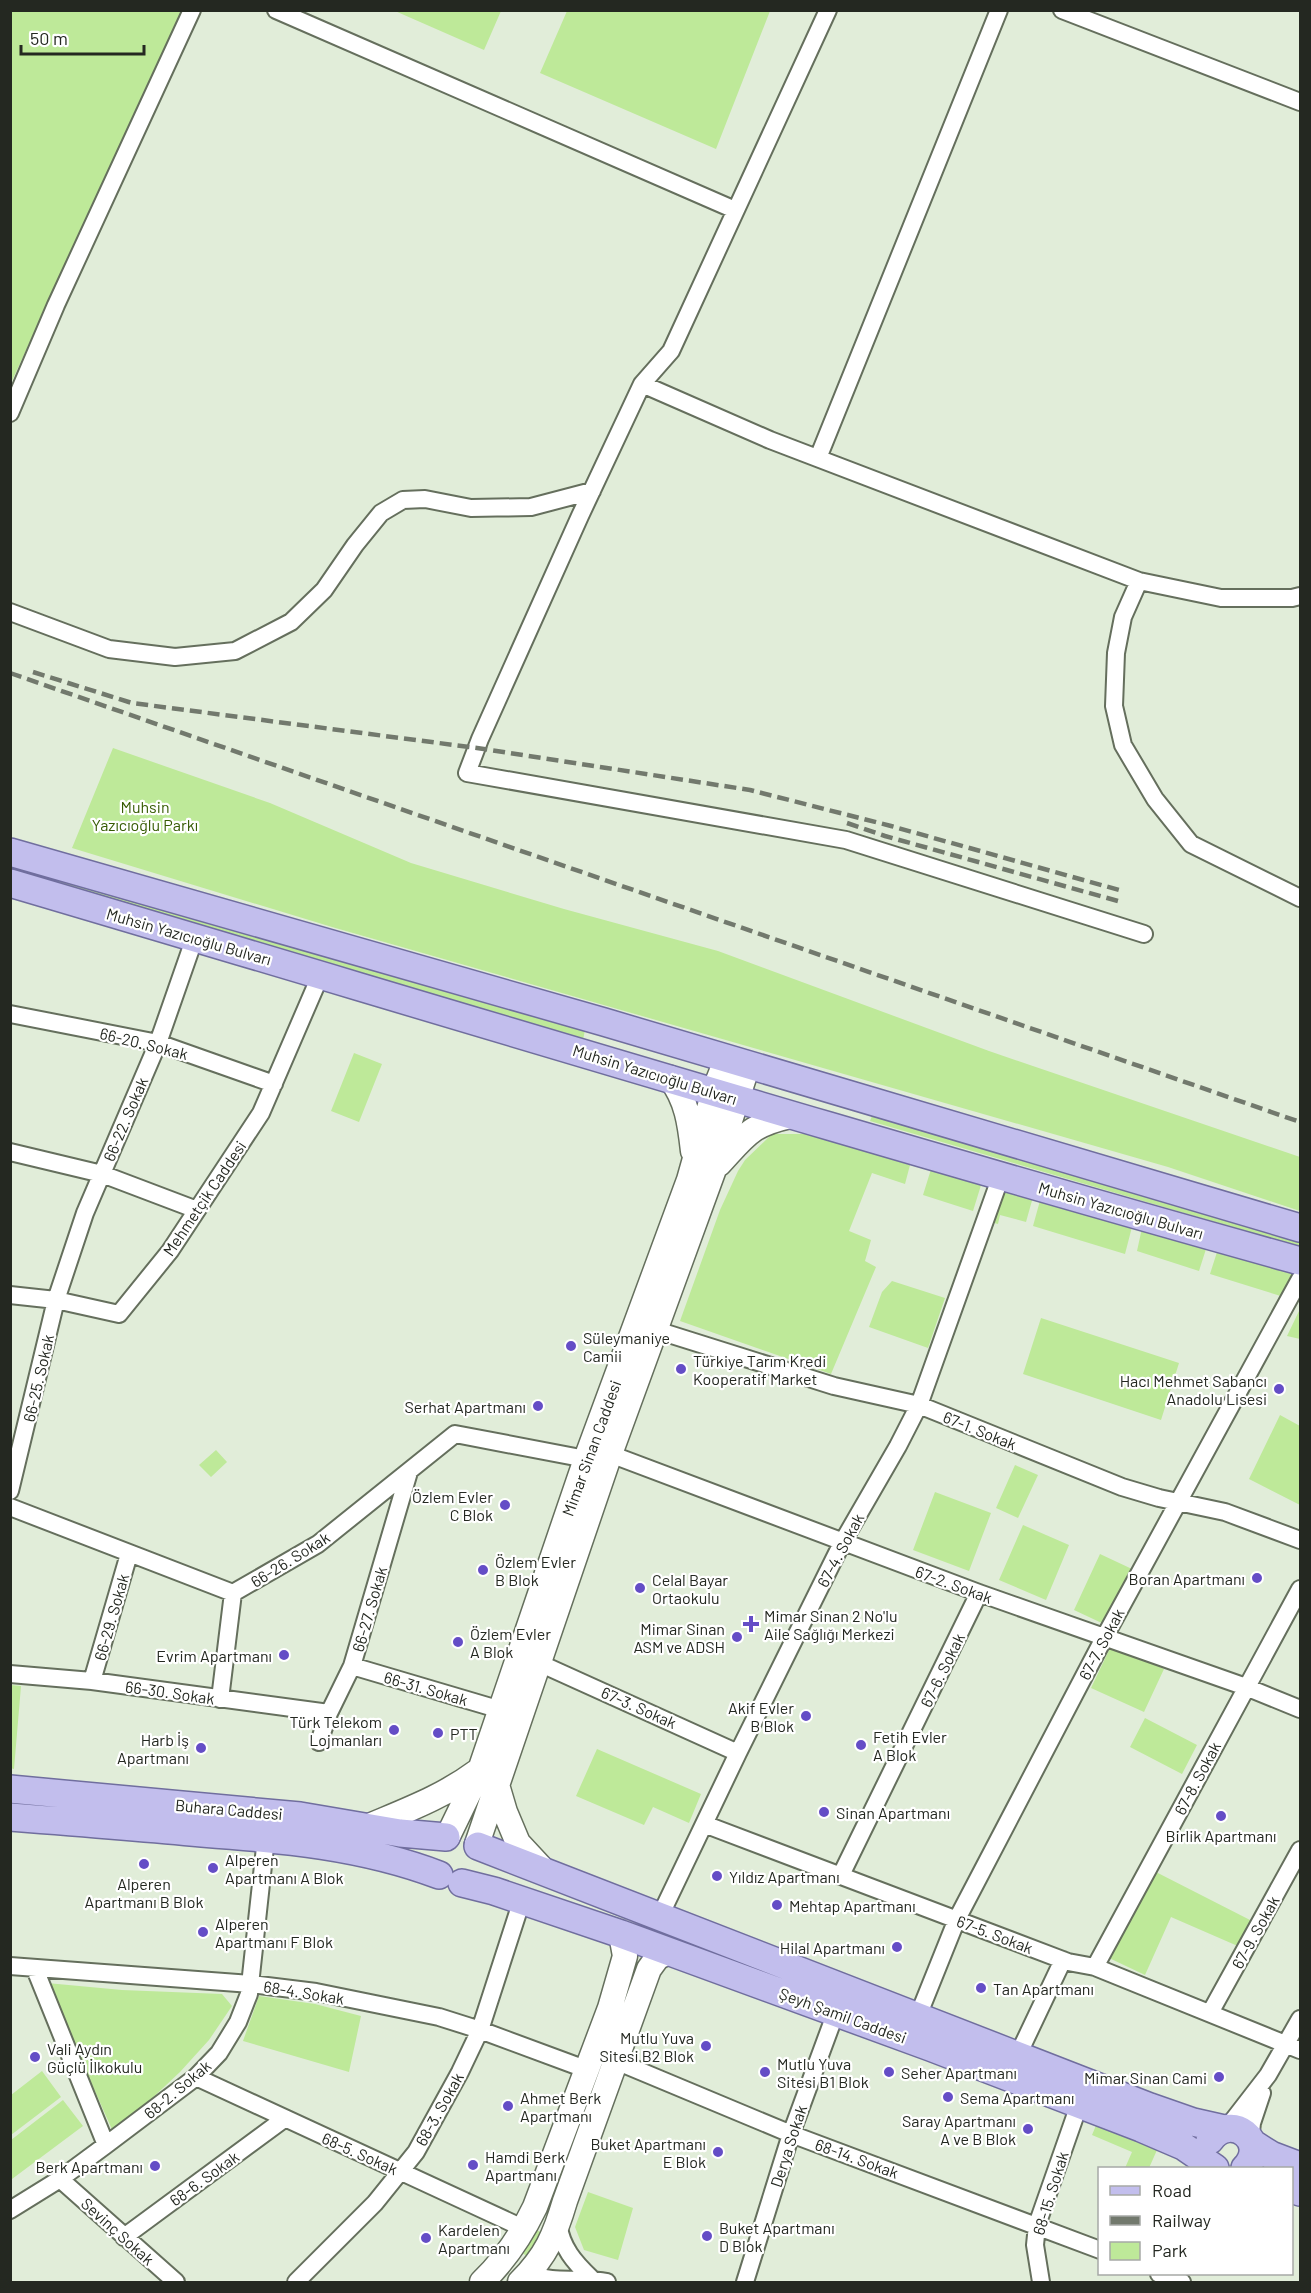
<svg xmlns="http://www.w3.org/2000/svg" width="1311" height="2293" font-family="Barlow,sans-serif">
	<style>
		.green { fill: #bee999 }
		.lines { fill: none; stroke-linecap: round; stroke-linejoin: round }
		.street-casing { stroke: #656f5d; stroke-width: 20 }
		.secondary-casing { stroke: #656f5d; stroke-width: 27 }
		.primary-casing { stroke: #706e9e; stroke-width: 30 }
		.street { stroke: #fff; stroke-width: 16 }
		.secondary { stroke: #fff; stroke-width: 24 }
		.primary { stroke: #c2beed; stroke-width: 27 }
		.rail { stroke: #72796d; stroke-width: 4.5; stroke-dasharray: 12 6; stroke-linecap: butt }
		.poi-dot { fill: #644dc6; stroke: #fff; stroke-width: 2 }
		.labels { text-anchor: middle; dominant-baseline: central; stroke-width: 4.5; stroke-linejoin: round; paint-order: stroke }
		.park-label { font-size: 16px; fill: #365b03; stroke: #fff }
		.street-label { font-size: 16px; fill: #242821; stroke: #fff }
		.poi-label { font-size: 16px; fill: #242821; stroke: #fff; text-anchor: start }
	</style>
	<rect width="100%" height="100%" fill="#e1edd9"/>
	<path class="green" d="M10,11h172l-171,372h-1z
		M395,11h106l-17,39z
		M567,11v-1l203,1 -54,138 -176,-76z
		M113,748l157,55 141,60 153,46 154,42 271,100 311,106v54l-132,-44 -836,-240 -260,-79z
		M10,864l575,166 -2,10 -572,-168z
		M354,1053l28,11 -23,58 -28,-11z
		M873,1113l427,123v11l-430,-126z
		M772,1134h36l102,31 -5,19 -33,-11 -23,58 22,9 -6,21 11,6 -45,107 -151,-53 40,-111 18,-39 7,-11z
		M932,1166l50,16 -9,29 -50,-16z
		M999,1188l34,9 -7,25 -26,-7 -2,9 -8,-2z
		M1041,1197l92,26 -8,31 -92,-28z
		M1142,1228l64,21 -7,22 -62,-20z
		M1217,1252l78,22 -11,23 -74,-23z
		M892,1281l53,17 -17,50 -59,-21 13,-35z
		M1300,1309v30l-13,-3z
		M1041,1318l138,45 -18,57 -138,-46z
		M1280,1415l20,11v79l-51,-26z
		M216,1450l11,12 -16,15 -12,-12z
		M1015,1465l23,10 -20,43 -22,-10z
		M935,1492l56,21 -22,58 -56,-21z
		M1023,1525l46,20 -23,55 -47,-20z
		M1100,1554l32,15 -26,56 -32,-15z
		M1112,1644l52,25 -20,43 -53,-24z
		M11,1685l10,1 -7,83 -4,-1z
		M1145,1718l52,27 -15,29 -52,-27z
		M597,1749l104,45 -12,29 -36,-16 -9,18 -68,-29z
		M1152,1870l100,51 -12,26 -69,-30 -26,58 -36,-17z
		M47,1983l75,7 100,4 10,12 -23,34 -29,32 -66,62z
		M259,1996l56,8 46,12 -12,56 -106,-31z
		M42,2071l19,26 -50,38v-40z
		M63,2100l20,26 -71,53 -1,-39z
		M1097,2123l60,27 -8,18h-24l7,-16 -40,-17z
		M588,2192l45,16 -15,52 -34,-10 -9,-23z
		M532,2227l10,6 -14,24 -10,-7z"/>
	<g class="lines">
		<defs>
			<path id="street" d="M276,10l459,200
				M828,10l-157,341 -29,33 -62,132 -100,223 -13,34 379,67 298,94
				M1062,10l238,92
				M642,384l128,56 369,141 82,17h71l8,-2
				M10,413l46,-108 136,-295
				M818,458l181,-448
				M1139,581l-16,36 -7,36 -2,53 9,39 32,54 36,45 109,54
				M10,612l99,37 66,8 60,-6 56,-29 33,-32 31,-45 26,-32 22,-13 22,-1 46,9 60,-1 61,-16
				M10,1014l148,29 116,41
				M10,1152l92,22 95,36
				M10,1295l46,5 63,14 51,-63 91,-138 60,-139
				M656,1330l178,56 85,19 203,82 37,11 66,14 75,28
				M610,1454l369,139 267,94 54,22
				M10,1491l46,-191 29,-87 73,-170 37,-106
				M10,1507l223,86 85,-49 137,-110 131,25
				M539,1663l199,90
				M352,1666l149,44
				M10,1674l82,7 237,32
				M92,1681l37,-127
				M220,1699l13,-106
				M319,1742l10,-29 23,-47 57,-194
				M704,1824l364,138 27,5 205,83
				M841,1875l138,-282
				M660,1916l78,-163 104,-210 56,-97 21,-41 82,-229
				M10,1966l241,18 65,8 123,25 41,13 108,40
				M1095,1967l205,-378
				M35,1969l71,176
				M1210,2013l90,-163
				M918,2016l39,-97 147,-281 196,-359
				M1018,2055l45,-95
				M616,2061l175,73 309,116
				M196,2077l329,152
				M1227,2128l41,-53 32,-56
				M1250,2140l2,-17 10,-30
				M60,2179l116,103
				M10,2210l50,-31 46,-34 90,-68 23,-24 19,-31 11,-28 17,-156
				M558,2224c4,24 16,38 33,54
				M124,2237l160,-118
				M530,2273c24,12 51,3 77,9
				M1159,2274l23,8
				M296,2282l79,-79 41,-51 44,-80 20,-42 42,-130
				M745,2282l46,-148 45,-122
				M1041,2282l-6,-37 2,-20 42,-120"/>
			<path id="secondary" d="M670,1078c17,22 20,46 23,73
				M719,1164c27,-29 31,-39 71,-48
				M497,1785l8,27 13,31 26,28
				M367,1827c40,-17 76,-30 111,-56
				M448,1836l32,-66 106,-311 103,-279 25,-89 13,-33
				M477,1844l133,-390 107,-293 31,-96
				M482,2282c23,-22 39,-46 53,-75l75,-199 15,-52 -4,-22
				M520,2282c26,-26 35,-47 45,-81l84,-232 8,-11 12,-7"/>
			<path id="primary" d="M10,852l594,170 696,206
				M10,883c430,127 859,258 1290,378
				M10,1789l290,27 100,17 46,4
				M10,1817c64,5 128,10 192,16 80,6 161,13 237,42
				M478,1846l672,261 43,15 31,7
				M462,1883l32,8 127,43 309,113 211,81 42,18 32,22
				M1210,2140c21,-29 60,2 35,28
				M1252,2143l19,12 29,11
				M1292,2189l8,3"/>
		</defs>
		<use href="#street" class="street-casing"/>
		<use href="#secondary" class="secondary-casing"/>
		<use href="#primary" class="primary-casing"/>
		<use href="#street" class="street"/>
		<use href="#secondary" class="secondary"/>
		<use href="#primary" class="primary"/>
		<path class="rail" d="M33,672l99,31 345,45 273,42 141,36 228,64
			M10,673l1290,449
			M847,823l38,13 233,65"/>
	</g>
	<g class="poi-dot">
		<circle cx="571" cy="1346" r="6"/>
		<circle cx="681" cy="1369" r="6"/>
		<circle cx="1279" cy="1389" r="6"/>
		<circle cx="538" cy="1406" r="6"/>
		<circle cx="505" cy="1505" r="6"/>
		<circle cx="483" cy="1570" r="6"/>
		<circle cx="1257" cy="1578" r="6"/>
		<circle cx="640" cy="1588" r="6"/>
		<path d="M748 1615h6v6h6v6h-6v6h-6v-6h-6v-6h6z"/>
		<circle cx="737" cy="1637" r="6"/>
		<circle cx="458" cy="1642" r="6"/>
		<circle cx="284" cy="1655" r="6"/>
		<circle cx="806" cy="1716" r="6"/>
		<circle cx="394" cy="1730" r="6"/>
		<circle cx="438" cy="1733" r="6"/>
		<circle cx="861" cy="1745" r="6"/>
		<circle cx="201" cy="1748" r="6"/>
		<circle cx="824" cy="1812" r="6"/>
		<circle cx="1221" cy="1816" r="6"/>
		<circle cx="144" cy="1864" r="6"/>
		<circle cx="213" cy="1868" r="6"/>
		<circle cx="717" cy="1876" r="6"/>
		<circle cx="777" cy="1905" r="6"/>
		<circle cx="203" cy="1932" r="6"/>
		<circle cx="897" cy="1947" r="6"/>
		<circle cx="981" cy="1988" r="6"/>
		<circle cx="706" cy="2046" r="6"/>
		<circle cx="35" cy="2057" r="6"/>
		<circle cx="765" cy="2072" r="6"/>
		<circle cx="889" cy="2072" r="6"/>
		<circle cx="1219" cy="2077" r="6"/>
		<circle cx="948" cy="2097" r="6"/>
		<circle cx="508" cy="2106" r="6"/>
		<circle cx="1028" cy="2129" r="6"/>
		<circle cx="718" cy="2152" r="6"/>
		<circle cx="473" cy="2165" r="6"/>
		<circle cx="155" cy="2166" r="6"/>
		<circle cx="707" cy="2236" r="6"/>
		<circle cx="426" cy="2238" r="6"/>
	</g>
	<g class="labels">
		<g class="park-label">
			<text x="145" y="806">Muhsin<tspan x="145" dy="18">Yazıcıoğlu Parkı</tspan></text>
		</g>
		<g class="street-label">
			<text transform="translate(189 936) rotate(16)">Muhsin Yazıcıoğlu Bulvarı</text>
			<text transform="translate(144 1043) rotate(14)">66-20. Sokak</text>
			<text transform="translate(655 1074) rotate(17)">Muhsin Yazıcıoğlu Bulvarı</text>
			<text transform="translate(125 1119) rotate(-67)">66-22. Sokak</text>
			<text transform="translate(204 1198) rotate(-56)">Mehmetçik Caddesi</text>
			<text transform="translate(1121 1210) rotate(16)">Muhsin Yazıcıoğlu Bulvarı</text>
			<text transform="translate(38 1378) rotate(-77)">66-25. Sokak</text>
			<text transform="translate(980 1430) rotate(22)">67-1. Sokak</text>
			<text transform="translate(591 1448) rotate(-70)">Mimar Sinan Caddesi</text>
			<text transform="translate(840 1550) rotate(-62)">67-4. Sokak</text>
			<text transform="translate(290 1559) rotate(-32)">66-26. Sokak</text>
			<text transform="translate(954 1584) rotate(20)">67-2. Sokak</text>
			<text transform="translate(369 1609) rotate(-74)">66-27. Sokak</text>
			<text transform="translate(111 1617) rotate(-74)">66-29. Sokak</text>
			<text transform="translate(1101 1644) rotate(-62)">67-7. Sokak</text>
			<text transform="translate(942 1670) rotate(-64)">67-6. Sokak</text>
			<text transform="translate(426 1688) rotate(16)">66-31. Sokak</text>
			<text transform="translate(170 1692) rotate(8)">66-30. Sokak</text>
			<text transform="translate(639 1707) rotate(24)">67-3. Sokak</text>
			<text transform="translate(1197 1778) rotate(-62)">67-8. Sokak</text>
			<text transform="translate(229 1809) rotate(5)">Buhara Caddesi</text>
			<text transform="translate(1255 1932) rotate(-61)">67-9. Sokak</text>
			<text transform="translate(995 1934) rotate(21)">67-5. Sokak</text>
			<text transform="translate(304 1992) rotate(9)">68-4. Sokak</text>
			<text transform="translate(843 2015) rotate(20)">Şeyh Şamil Caddesi</text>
			<text transform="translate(177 2089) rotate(-40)">68-2. Sokak</text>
			<text transform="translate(439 2109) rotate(-61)">68-3. Sokak</text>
			<text transform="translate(788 2146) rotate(-72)">Derya Sokak</text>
			<text transform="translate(360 2153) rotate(24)">68-5. Sokak</text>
			<text transform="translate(857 2158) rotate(20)">68-14. Sokak</text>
			<text transform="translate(204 2178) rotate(-36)">68-6. Sokak</text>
			<text transform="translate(1050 2193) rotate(-73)">68-15. Sokak</text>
			<text transform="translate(118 2231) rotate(42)">Sevinç Sokak</text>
		</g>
		<g class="poi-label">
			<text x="583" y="1337">Süleymaniye<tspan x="583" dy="18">Camii</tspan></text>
			<text x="693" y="1360">Türkiye Tarım Kredi<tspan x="693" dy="18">Kooperatif Market</tspan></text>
			<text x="1267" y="1380" text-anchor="end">Hacı Mehmet Sabancı<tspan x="1267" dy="18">Anadolu Lisesi</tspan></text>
			<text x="526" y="1406" text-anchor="end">Serhat Apartmanı</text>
			<text x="493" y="1496" text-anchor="end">Özlem Evler<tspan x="493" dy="18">C Blok</tspan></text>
			<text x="495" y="1561">Özlem Evler<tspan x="495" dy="18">B Blok</tspan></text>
			<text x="1245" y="1578" text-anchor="end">Boran Apartmanı</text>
			<text x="652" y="1579">Celal Bayar<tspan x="652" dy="18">Ortaokulu</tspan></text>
			<text x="764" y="1615">Mimar Sinan 2 No'lu<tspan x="764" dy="18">Aile Sağlığı Merkezi</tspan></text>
			<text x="725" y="1628" text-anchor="end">Mimar Sinan<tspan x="725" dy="18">ASM ve ADSH</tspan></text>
			<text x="470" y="1633">Özlem Evler<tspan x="470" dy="18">A Blok</tspan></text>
			<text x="272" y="1655" text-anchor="end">Evrim Apartmanı</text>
			<text x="794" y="1707" text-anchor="end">Akif Evler<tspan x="794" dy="18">B Blok</tspan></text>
			<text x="382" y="1721" text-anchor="end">Türk Telekom<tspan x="382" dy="18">Lojmanları</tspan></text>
			<text x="450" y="1733">PTT</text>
			<text x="873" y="1736">Fetih Evler<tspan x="873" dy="18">A Blok</tspan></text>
			<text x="189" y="1739" text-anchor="end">Harb İş<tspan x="189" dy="18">Apartmanı</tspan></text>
			<text x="836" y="1812">Sinan Apartmanı</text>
			<text x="1221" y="1835" text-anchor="middle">Birlik Apartmanı</text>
			<text x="225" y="1859">Alperen<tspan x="225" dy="18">Apartmanı A Blok</tspan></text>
			<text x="729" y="1876">Yıldız Apartmanı</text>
			<text x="144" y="1883" text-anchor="middle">Alperen<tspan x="144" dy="18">Apartmanı B Blok</tspan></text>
			<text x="789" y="1905">Mehtap Apartmanı</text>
			<text x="215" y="1923">Alperen<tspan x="215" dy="18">Apartmanı F Blok</tspan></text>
			<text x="885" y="1947" text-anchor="end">Hilal Apartmanı</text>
			<text x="993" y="1988">Tan Apartmanı</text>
			<text x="694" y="2037" text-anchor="end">Mutlu Yuva<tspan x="694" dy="18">Sitesi B2 Blok</tspan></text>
			<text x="47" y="2048">Vali Aydın<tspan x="47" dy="18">Güçlü İlkokulu</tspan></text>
			<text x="777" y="2063">Mutlu Yuva<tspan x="777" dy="18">Sitesi B1 Blok</tspan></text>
			<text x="901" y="2072">Seher Apartmanı</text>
			<text x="1207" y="2077" text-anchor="end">Mimar Sinan Cami</text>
			<text x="520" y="2097">Ahmet Berk<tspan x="520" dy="18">Apartmanı</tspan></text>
			<text x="960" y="2097">Sema Apartmanı</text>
			<text x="1016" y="2120" text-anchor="end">Saray Apartmanı<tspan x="1016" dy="18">A ve B Blok</tspan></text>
			<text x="706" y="2143" text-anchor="end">Buket Apartmanı<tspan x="706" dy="18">E Blok</tspan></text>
			<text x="485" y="2156">Hamdi Berk<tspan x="485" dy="18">Apartmanı</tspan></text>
			<text x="143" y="2166" text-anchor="end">Berk Apartmanı</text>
			<text x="719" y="2227">Buket Apartmanı<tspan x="719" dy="18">D Blok</tspan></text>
			<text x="438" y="2229">Kardelen<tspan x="438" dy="18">Apartmanı</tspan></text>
		</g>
	</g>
	<rect width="1311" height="2293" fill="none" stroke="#242821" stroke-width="24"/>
	<rect x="1098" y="2167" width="195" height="108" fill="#ffffff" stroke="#a7a9a6" stroke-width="1.5"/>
	<rect x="1110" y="2186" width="30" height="9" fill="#c2beed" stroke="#a7a9a6" stroke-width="1.5"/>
	<text x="1152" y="2197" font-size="18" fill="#242821">Road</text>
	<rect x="1110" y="2216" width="30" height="9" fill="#72796d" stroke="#a7a9a6" stroke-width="1.5"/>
	<text x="1152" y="2227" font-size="18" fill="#242821">Railway</text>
	<rect x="1110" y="2242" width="30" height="18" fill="#bee999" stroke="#a7a9a6" stroke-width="1.5"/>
	<text x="1152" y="2257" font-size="18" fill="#242821">Park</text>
	<path d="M21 45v9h123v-9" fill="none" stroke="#242821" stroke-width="3"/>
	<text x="30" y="45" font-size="18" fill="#242821" stroke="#ffffff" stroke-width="4.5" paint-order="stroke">50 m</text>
</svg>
